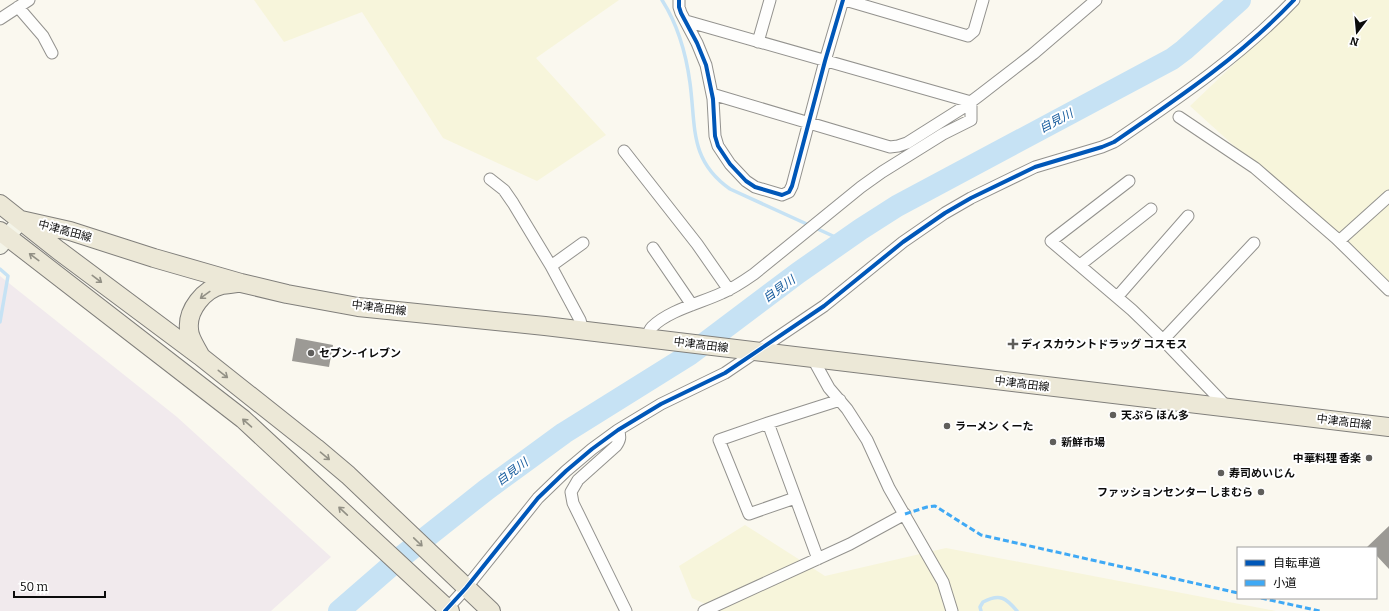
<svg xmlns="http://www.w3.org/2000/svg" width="1389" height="611" font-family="Bitter,'Noto Sans JP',serif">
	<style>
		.industrial { fill: #f1eaed }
		.farmland { fill: #f7f5db }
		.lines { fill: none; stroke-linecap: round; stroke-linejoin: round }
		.stream { stroke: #c6e2f4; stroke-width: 3.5 }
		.river { stroke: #c6e2f4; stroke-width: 22 }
		.building { fill: #9c9a95 }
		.street-casing { stroke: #93928e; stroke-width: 13 }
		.secondary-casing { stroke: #898884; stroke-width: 18 }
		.primary-casing { stroke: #807f7b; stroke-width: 20 }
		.street { stroke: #fefefd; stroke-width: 11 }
		.secondary { stroke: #f4f4e8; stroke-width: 16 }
		.primary { stroke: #ece8d7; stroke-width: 18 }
		.quiet { stroke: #3fa9f5; stroke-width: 3; stroke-dasharray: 6 3; stroke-linecap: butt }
		.cycleway-casing { stroke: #fff; stroke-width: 6 }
		.cycleway { stroke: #0057b8; stroke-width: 4 }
		.oneway { stroke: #929085 }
		.poi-dot { fill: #5f5e5b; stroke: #fff; stroke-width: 1.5 }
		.labels { text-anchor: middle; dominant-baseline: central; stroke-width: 4; stroke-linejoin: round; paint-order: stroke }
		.street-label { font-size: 11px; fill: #0b0b0b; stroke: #fff }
		.poi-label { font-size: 11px; font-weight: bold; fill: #0b0b0b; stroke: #fff; text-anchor: start }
		.water-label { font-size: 12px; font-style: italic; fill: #155b9d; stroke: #fff }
	</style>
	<rect width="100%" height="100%" fill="#faf8ef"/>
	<path class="industrial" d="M0,276l177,141 154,140 -60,54h-271z"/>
	<path class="farmland" d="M254,0h365l-83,58 70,77 -69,46 -94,-43 -81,-126 -78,30z
		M1301,0h88v286l-199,-180z
		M745,525l80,51 121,-28 330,63h-555l-29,-13 -13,-32z"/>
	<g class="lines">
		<path class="stream" d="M662,0c16,25 24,53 28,83 6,44 -1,77 40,106l114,52
			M0,269l8,7 -8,46
			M981,611l-1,-4 3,-5c17,-9 23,-4 34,9"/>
		<path class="river" d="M339,611l61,-53 86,-68 78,-57 125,-78 109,-82 63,-44 36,-23 275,-147 12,-9 56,-50"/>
	</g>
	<path class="building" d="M296,338l37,7 -4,22 -37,-6z
		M1389,526v43l-13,-14v-7h-10z"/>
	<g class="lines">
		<defs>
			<path id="street" d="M679,0v7l2,6 16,30 9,22 7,34 2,37 3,10 12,18 16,17 9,6 27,8 7,-3 3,-6 33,-125 18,-61
				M845,0l123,36 6,-5 9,-31
				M18,7l25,29 9,17
				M0,19l29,-19
				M758,42l12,-42
				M712,94l178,53 8,-1 9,-3 57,-36 16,-12 53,-41 63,-54
				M1179,117l76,51 81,70 53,52
				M624,151l73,93 32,46
				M490,179l14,11 9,13 38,63 29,54 3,11
				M1129,181l-78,60 81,69 31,30 65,68
				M1339,241l50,-45
				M653,248l39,57
				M1080,265l71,-56
				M551,266l32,-23
				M1118,296l70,-80
				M647,338c1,-3 2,-8 5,-11 17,-17 49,-24 70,-34 12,-5 22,-12 32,-19l107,-87 21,-15 61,-38 28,-14v-18l-285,-81
				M1163,340l91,-97
				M813,359l16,29 18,21 20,31 22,48 54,94 9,29
				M768,423l-49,17 30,74 46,-16
				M618,430c3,7 2,10 -2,16l-38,34 -7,12 2,11 53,108
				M818,559l-50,-136 72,-23
				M445,611l21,-23 72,-90 28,-27 26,-22 26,-19 43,-26 64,-31 99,-67 79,-64 42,-29 26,-15 64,-31 67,-20 12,-5c63,-43 127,-86 180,-142
				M704,611l146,-67 55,-30"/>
			<path id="secondary" d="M0,246l21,-26"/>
			<path id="primary" d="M0,204l58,46 142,106 116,92 32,27 143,136
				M21,220l49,11 84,27 87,25 46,11 71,13 187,19 844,101
				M0,231l243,188 207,192
				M200,355c-4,-8 -11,-17 -11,-26 -2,-19 15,-40 33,-44 5,-1 11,-1 16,-2"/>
		</defs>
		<use href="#street" class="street-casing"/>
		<use href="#secondary" class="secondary-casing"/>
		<use href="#primary" class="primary-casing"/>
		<use href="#street" class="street"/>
		<use href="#secondary" class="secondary"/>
		<use href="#primary" class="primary"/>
		<path class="quiet" d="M905,514l22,-7 8,-1 46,29 257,58
			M1261,598l59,13"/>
		<defs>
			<path id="cycleway" d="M679,0v7l2,6 16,30 9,22 7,34 2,37 3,10 12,18 16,17 9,6 27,8 7,-3 3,-6 33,-125 18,-61
				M445,611l21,-23 72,-90 28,-27 26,-22 26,-19 43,-26 64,-31 99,-67 79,-64 42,-29 26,-15 64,-31 67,-20 12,-5c63,-43 127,-86 180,-142"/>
		</defs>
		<use href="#cycleway" class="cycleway-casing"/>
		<use href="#cycleway" class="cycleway"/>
	</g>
	<defs><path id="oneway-shaft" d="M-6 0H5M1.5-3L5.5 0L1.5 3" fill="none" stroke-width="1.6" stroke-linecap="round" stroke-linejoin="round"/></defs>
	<g class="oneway">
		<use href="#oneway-shaft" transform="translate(34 257) rotate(-143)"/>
		<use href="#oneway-shaft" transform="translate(97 279) rotate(37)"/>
		<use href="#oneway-shaft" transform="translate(205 295) rotate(144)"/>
		<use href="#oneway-shaft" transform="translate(223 374) rotate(38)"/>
		<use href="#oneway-shaft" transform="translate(247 423) rotate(-139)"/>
		<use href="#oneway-shaft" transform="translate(325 456) rotate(40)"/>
		<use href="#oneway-shaft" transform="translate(343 511) rotate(-137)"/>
		<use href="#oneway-shaft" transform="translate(418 542) rotate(44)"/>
	</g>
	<g class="poi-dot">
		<path d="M1011 338h4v4h4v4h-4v4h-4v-4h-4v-4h4z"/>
		<circle cx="311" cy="353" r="4"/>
		<circle cx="1113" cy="415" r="4"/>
		<circle cx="947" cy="426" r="4"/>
		<circle cx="1053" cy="442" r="4"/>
		<circle cx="1369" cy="458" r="4"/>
		<circle cx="1221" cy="473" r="4"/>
		<circle cx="1261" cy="492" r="4"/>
	</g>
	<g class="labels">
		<g class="street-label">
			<text transform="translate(65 231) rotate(15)">中津高田線</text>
			<text transform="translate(379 308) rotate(7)">中津高田線</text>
			<text transform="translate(701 345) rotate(7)">中津高田線</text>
			<text transform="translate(1022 384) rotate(7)">中津高田線</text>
			<text transform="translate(1344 422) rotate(7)">中津高田線</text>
		</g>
		<g class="poi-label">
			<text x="1021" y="344">ディスカウントドラッグ コスモス</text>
			<text x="319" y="353">セブン-イレブン</text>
			<text x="1121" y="415">天ぷら ほん多</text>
			<text x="955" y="426">ラーメン くーた</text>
			<text x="1061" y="442">新鮮市場</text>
			<text x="1361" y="458" text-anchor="end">中華料理 香楽</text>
			<text x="1229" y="473">寿司めいじん</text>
			<text x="1253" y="492" text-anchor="end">ファッションセンター しまむら</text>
		</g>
		<g class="water-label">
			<text transform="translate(1056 121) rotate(-28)">自見川</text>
			<text transform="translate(779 289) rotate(-36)">自見川</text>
			<text transform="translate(512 472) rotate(-37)">自見川</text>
		</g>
	</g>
	<rect x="1237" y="547" width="140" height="52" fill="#ffffff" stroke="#9d9d9d"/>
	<rect x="1245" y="560" width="20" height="6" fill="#0057b8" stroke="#9d9d9d"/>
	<text x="1273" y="567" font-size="12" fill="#0b0b0b">自転車道</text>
	<rect x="1245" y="580" width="20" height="6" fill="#3fa9f5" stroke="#9d9d9d"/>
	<text x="1273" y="587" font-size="12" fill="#0b0b0b">小道</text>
	<g transform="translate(1357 32) rotate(196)" stroke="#ffffff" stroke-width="3" paint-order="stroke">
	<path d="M0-3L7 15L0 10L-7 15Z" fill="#0b0b0b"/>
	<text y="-6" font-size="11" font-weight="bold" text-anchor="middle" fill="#0b0b0b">N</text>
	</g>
	<path d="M14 591v6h91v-6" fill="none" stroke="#0b0b0b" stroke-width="2"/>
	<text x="20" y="591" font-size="12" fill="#0b0b0b" stroke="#ffffff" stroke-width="3" paint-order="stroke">50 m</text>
</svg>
